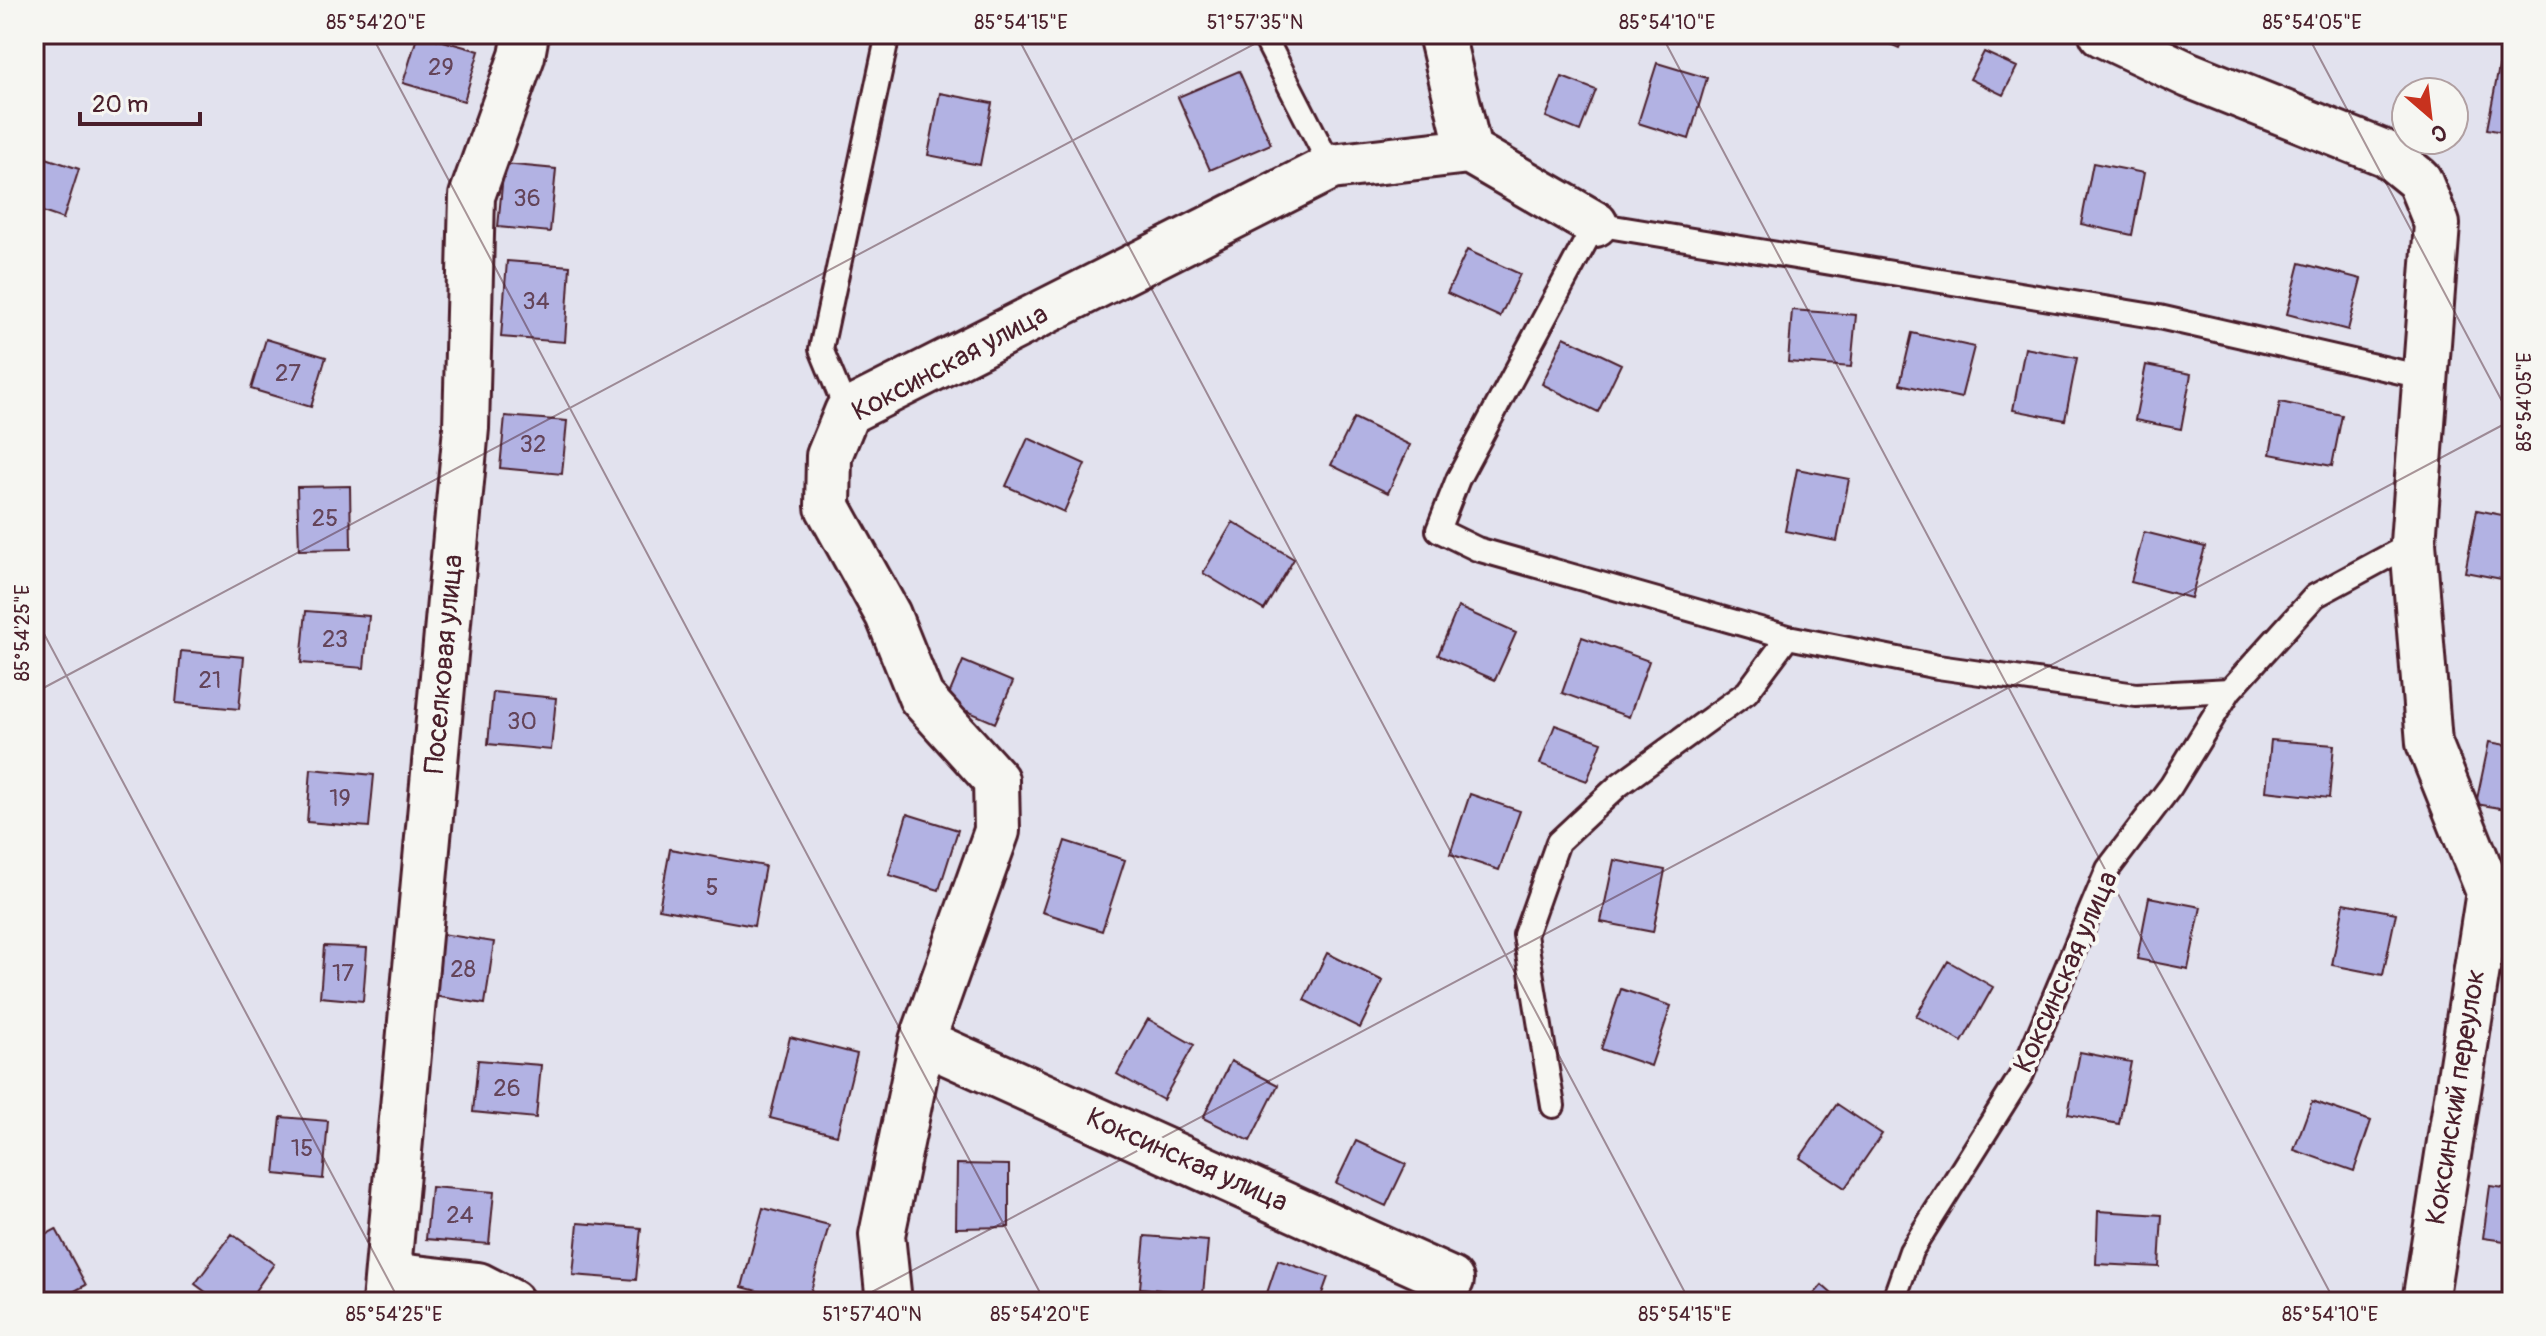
<svg xmlns="http://www.w3.org/2000/svg" width="2546" height="1336" font-family="Pangolin,sans-serif">
	<style>
		.building { fill: #b2b2e3; stroke: #4a1f2b; stroke-width: 2 }
		.lines { fill: none; stroke-linecap: round; stroke-linejoin: round }
		.service-casing { stroke: #4a1f2b; stroke-width: 28 }
		.minor-casing { stroke: #4a1f2b; stroke-width: 50 }
		.service { stroke: #f6f6f2; stroke-width: 22 }
		.minor { stroke: #f6f6f2; stroke-width: 44 }
		.ticks { fill: none; stroke: #4a1f2b; stroke-width: 2; stroke-opacity: 0.45 }
		.labels { text-anchor: middle; dominant-baseline: central; stroke-width: 8; stroke-linejoin: round; paint-order: stroke }
		.number-label { font-size: 24px; fill: #644459 }
		.street-label { font-size: 28px; fill: #4a1f2b; stroke: #f6f6f2 }
		.neatline { fill: none; stroke: #4a1f2b; stroke-width: 3 }
		.ticks-label { font-size: 20px; text-anchor: middle; fill: #4a1f2b }
	</style>
	<rect width="100%" height="100%" fill="#e2e2ee"/>
	<filter id="ink" filterUnits="userSpaceOnUse"><feTurbulence type="fractalNoise" baseFrequency=".0125" numOctaves="2"/><feDisplacementMap in="SourceGraphic" scale="16" xChannelSelector="R" yChannelSelector="G"/><feConvolveMatrix kernelMatrix="1 2 1 2 8 2 1 2 1" color-interpolation-filters="sRGB"/></filter>
	<g filter="url(#ink)">
		<path class="building" d="M418,34l61,17 -15,50 -61,-18z
			M1867,34h38l-6,14z
			M2325,34h42l-1,5z
			M1984,52l33,15 -14,28 -33,-16z
			M1657,63l50,15 -18,61 -51,-16z
			M2499,67l13,3v64l-25,-5z
			M1239,71l32,73 -61,26 -32,-73z
			M1562,77l34,13 -16,41 -34,-14z
			M940,93l52,10 -12,62 -52,-10z
			M34,154l45,15 -16,50 -29,-10z
			M2093,163l51,10 -12,62 -51,-11z
			M504,164l52,5 -6,63 -52,-5z
			M2512,197v41l-8,-1z
			M1467,250l53,24 -20,43 -53,-24z
			M507,261l63,5 -5,76 -64,-5z
			M2300,263l61,16 -13,51 -61,-16z
			M1792,310l64,5 -5,52 -63,-5z
			M1912,333l62,14 -13,51 -61,-14z
			M1564,337l57,27 -23,48 -56,-28z
			M266,339l60,18 -15,50 -60,-18z
			M2025,348l52,10 -12,62 -52,-10z
			M2146,365l45,9 -10,55 -46,-9z
			M2280,402l62,13 -10,51 -62,-12z
			M505,416l62,5 -5,53 -62,-6z
			M1354,418l56,27 -22,48 -57,-28z
			M1028,438l57,26 -21,48 -58,-26z
			M2512,440v49l-9,-2z
			M1797,469l52,10 -12,62 -52,-10z
			M350,486l1,63 -52,1 -2,-63z
			M2477,510l35,7v64l-47,-9z
			M1233,522l61,37 -30,51 -61,-37z
			M2144,532l61,15 -14,51 -60,-16z
			M1458,607l58,26 -21,47 -57,-25z
			M306,611l63,5 -5,52 -63,-5z
			M1582,637l67,24 -20,56 -67,-24z
			M181,651l63,6 -5,52 -63,-6z
			M963,661l50,21 -18,41 -49,-21z
			M493,692l63,6 -5,52 -63,-6z
			M1555,725l47,17 -15,39 -47,-17z
			M2271,740l63,5 -5,53 -63,-7z
			M2489,742l23,4v64l-36,-6z
			M311,769l63,6 -5,52 -62,-5z
			M1470,794l50,17 -21,59 -49,-16z
			M907,814l51,16 -19,60 -50,-15z
			M1065,841l60,19 -23,71 -60,-19z
			M670,849l95,17 -11,60 -95,-17z
			M1614,860l51,10 -12,62 -52,-10z
			M2149,897l52,10 -13,62 -51,-10z
			M2344,903l52,10 -13,62 -51,-10z
			M442,934l52,8 -9,62 -52,-8z
			M324,946l43,2 -4,53 -43,-4z
			M1327,953l56,28 -23,47 -56,-28z
			M1948,961l45,26 -31,55 -46,-26z
			M1621,989l50,17 -20,60 -50,-17z
			M1148,1019l46,26 -31,55 -46,-26z
			M790,1037l67,17 -20,81 -67,-17z
			M2080,1052l51,10 -12,62 -51,-10z
			M478,1060l63,5 -5,53 -63,-6z
			M1231,1061l47,24 -28,56 -47,-23z
			M2312,1101l59,20 -17,50 -60,-21z
			M1837,1104l45,30 -37,54 -45,-30z
			M281,1117l47,4 -5,58 -48,-5z
			M1356,1141l50,23 -20,42 -50,-23z
			M957,1164l52,1v62l-53,1z
			M2490,1186l22,3v53l-29,-4z
			M431,1187l63,5 -5,52 -63,-5z
			M763,1208l66,17 -21,77h-9l-57,-15z
			M2098,1211l64,4 -3,52 -63,-3z
			M578,1223l63,5 -5,52 -63,-5z
			M56,1229l30,56 -32,17h-19l-1,-61z
			M232,1234l42,30 -27,38h-28l-24,-18z
			M1145,1236l63,5 -5,53 -63,-6z
			M1278,1260l50,17 -9,25h-55z
			M1822,1285l19,17h-34z"/>
		<g class="lines">
			<defs>
				<path id="service" d="M1263,34l68,133
					M847,412l-26,-63 67,-315
					M2230,690l-94,5 -198,-28 -150,-30 -311,-88 -39,-19 20,-51 137,-255 564,93 268,61
					M1553,1106l-28,-171 33,-93 61,-57 128,-93 41,-55
					M1893,1302l18,-51 111,-177 86,-205 63,-83 59,-96 85,-94 98,-53"/>
				<path id="minor" d="M1441,34l28,117
					M2102,34l87,41 198,79 32,26 18,44 -24,319 16,200 60,149 -64,410
					M922,1041l529,239
					M389,1275l89,10 33,17
					M385,1302l81,-874 6,-232 50,-140 4,-22
					M889,1302l-7,-67 40,-194 75,-210 -1,-51 -75,-83 -33,-82 -60,-108 1,-51 18,-44 484,-245 138,-16 126,73"/>
			</defs>
			<use href="#service" class="service-casing"/>
			<use href="#minor" class="minor-casing"/>
			<use href="#service" class="service"/>
			<use href="#minor" class="minor"/>
		</g>
	</g>
	<path class="ticks" d="M371,34l674,1268M1016,34l674,1268M1661,34l674,1268M2307,34l205,386M34,615l366,687M34,693l1239,-659M853,1302l1659,-882"/>
	<g class="labels">
		<g class="number-label">
			<text x="441" y="67">29</text>
			<text x="527" y="198">36</text>
			<text x="536" y="301">34</text>
			<text x="288" y="373">27</text>
			<text x="533" y="444">32</text>
			<text x="325" y="518">25</text>
			<text x="335" y="639">23</text>
			<text x="210" y="680">21</text>
			<text x="522" y="721">30</text>
			<text x="340" y="798">19</text>
			<text x="712" y="887">5</text>
			<text x="463" y="969">28</text>
			<text x="343" y="973">17</text>
			<text x="507" y="1088">26</text>
			<text x="302" y="1148">15</text>
			<text x="460" y="1215">24</text>
		</g>
		<g class="street-label">
			<text transform="translate(950 363) rotate(-28)">Коксинская улица</text>
			<text transform="translate(444 664) rotate(-85)">Поселковая улица</text>
			<text transform="translate(2066 972) rotate(-66)">Коксинская улица</text>
			<text transform="translate(2456 1097) rotate(-81)">Коксинский переулок</text>
			<text transform="translate(1187 1160) rotate(24)">Коксинская улица</text>
		</g>
	</g>
	<rect width="2546" height="1336" fill="none" stroke="#f6f6f2" stroke-width="88"/>
	<g transform="translate(2430 116) rotate(152)"><circle r="38" fill="#f6f6f2" stroke="#b1a0a2" stroke-width="2"/>
	<path d="M0-6L14 30L0 20L-14 30Z" fill="#c8321e"/>
	<text y="-12" font-size="22" font-weight="bold" text-anchor="middle" fill="#4a1f2b">С</text>
	</g>
	<path d="M80 112v12h120v-12" fill="none" stroke="#4a1f2b" stroke-width="4"/>
	<text x="92" y="112" font-size="24" fill="#4a1f2b" stroke="#f6f6f2" stroke-width="6" paint-order="stroke">20 m</text>
	<rect x="44" y="44" width="2458" height="1248" class="neatline"/>
	<g class="ticks-label">
		<text x="376" y="29">85°54'20"E</text>
		<text x="1021" y="29">85°54'15"E</text>
		<text x="1255" y="29">51°57'35"N</text>
		<text x="1667" y="29">85°54'10"E</text>
		<text x="2312" y="29">85°54'05"E</text>
		<text transform="translate(2524 402) rotate(-90)" y="7">85°54'05"E</text>
		<text transform="translate(22 633) rotate(-90)" y="7">85°54'25"E</text>
		<text x="394" y="1321">85°54'25"E</text>
		<text x="872" y="1321">51°57'40"N</text>
		<text x="1040" y="1321">85°54'20"E</text>
		<text x="1685" y="1321">85°54'15"E</text>
		<text x="2330" y="1321">85°54'10"E</text>
	</g>
</svg>
